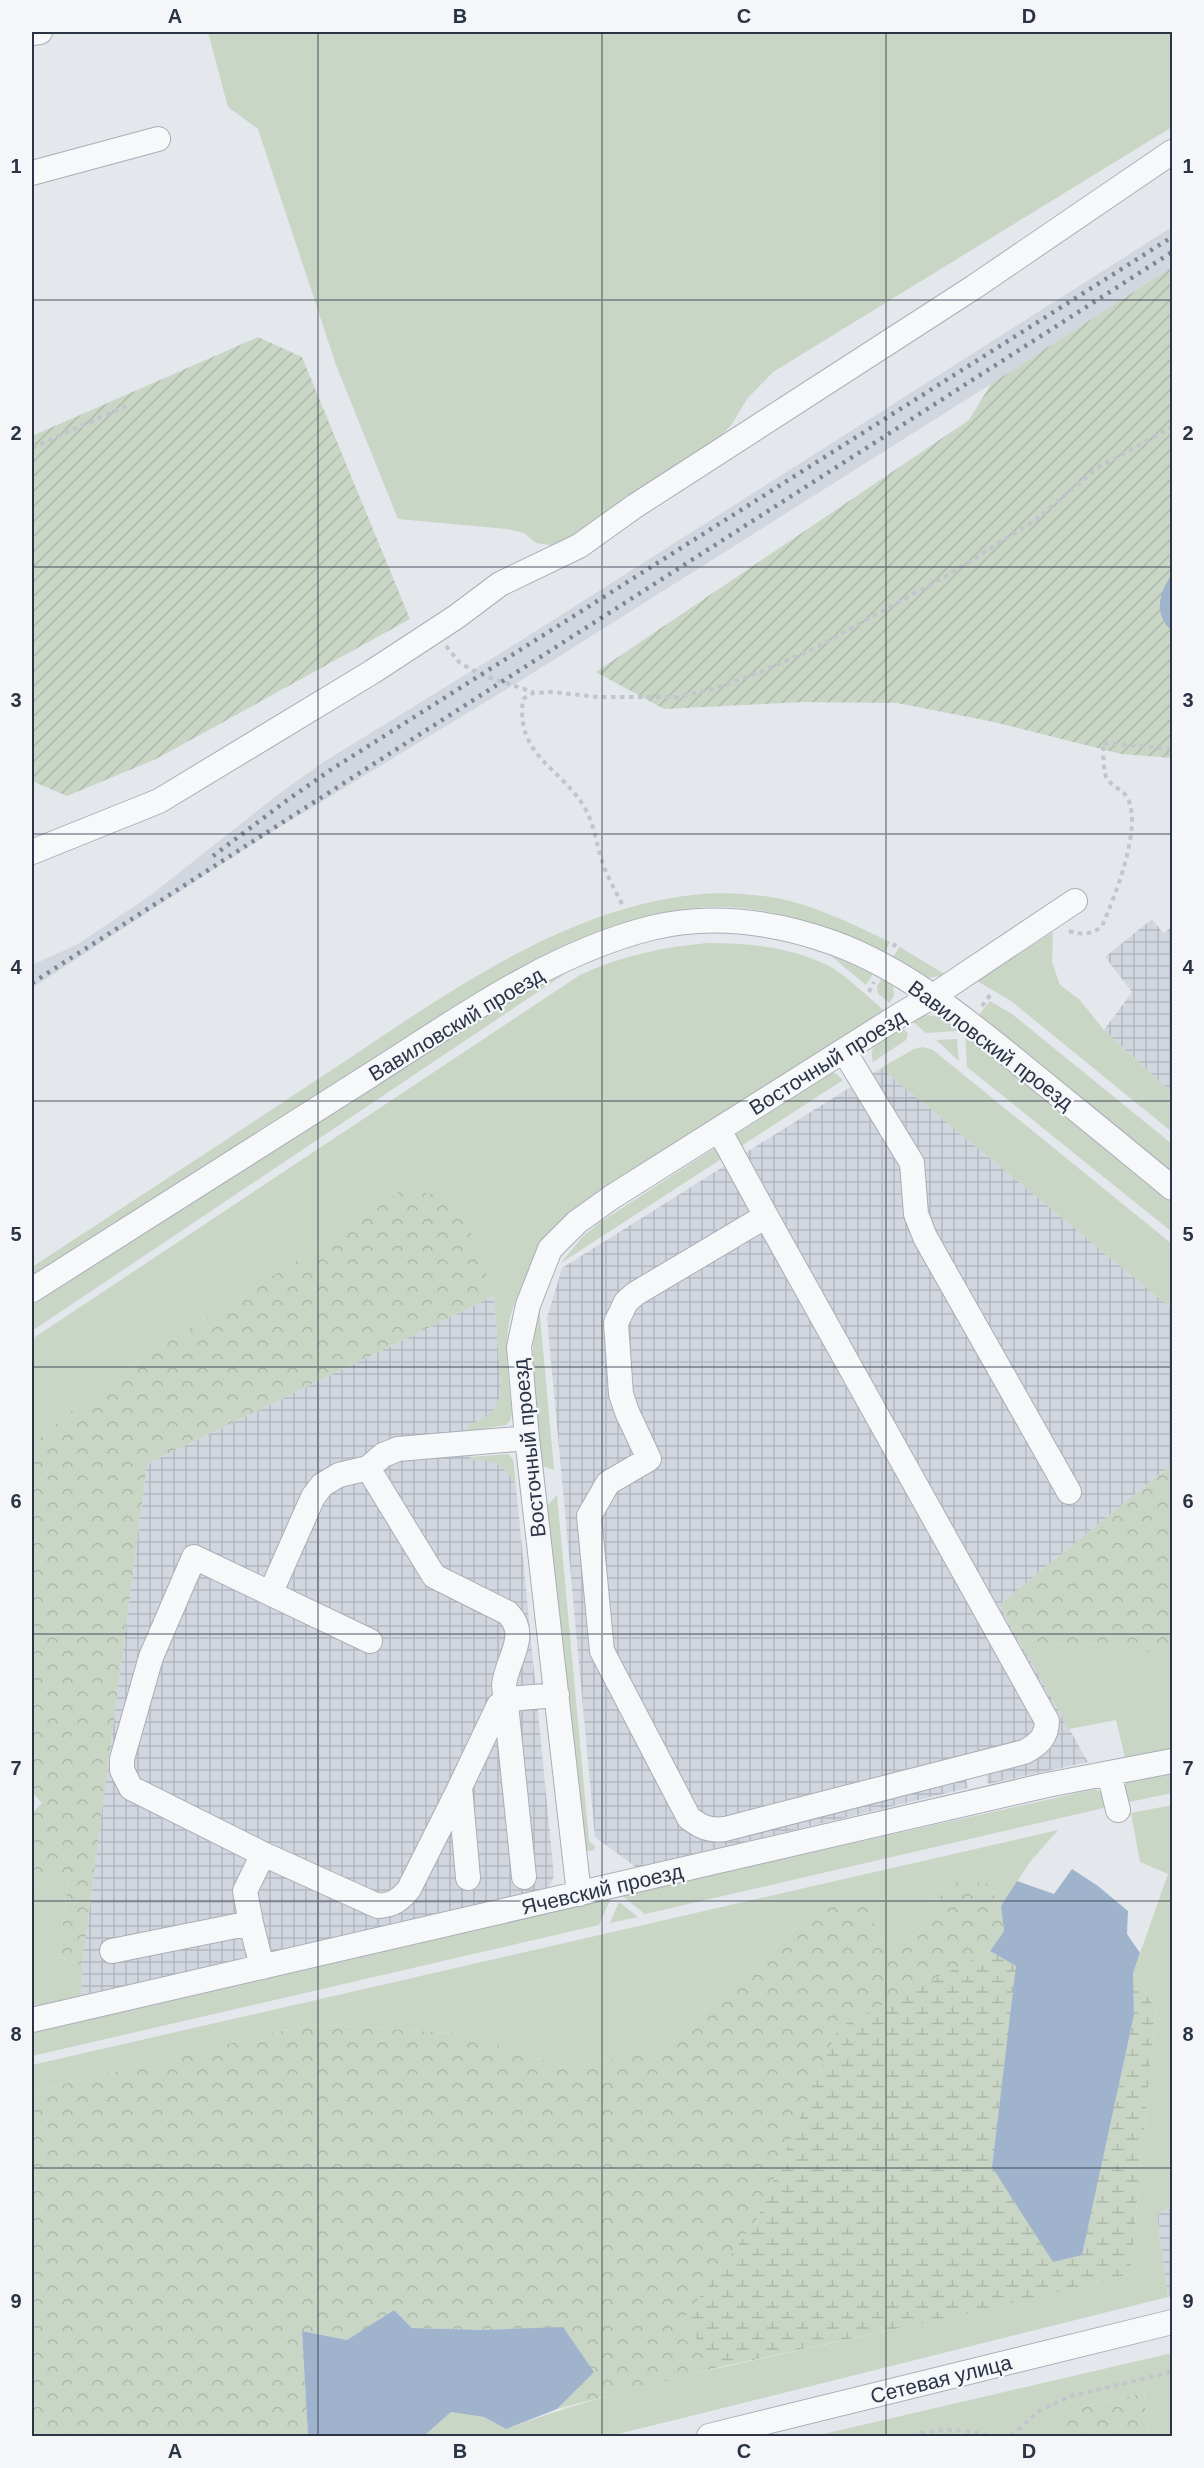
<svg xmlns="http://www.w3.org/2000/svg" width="1204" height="2468" font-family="Arial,sans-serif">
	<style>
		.built { fill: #d2d6de }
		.industrial { fill: url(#industrial-grid) }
		.grass { fill: #c9d6c5 }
		.forest { fill: url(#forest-crowns) }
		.wetland { fill: url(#wetland-marsh) }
		.garden { fill: url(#garden-furrows) }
		.water { fill: #9fb4cc }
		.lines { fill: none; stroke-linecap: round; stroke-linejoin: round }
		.minor-casing { stroke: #a9aeb7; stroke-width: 26 }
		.path { stroke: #c2c5cb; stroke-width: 4; stroke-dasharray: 4.5 4.5; stroke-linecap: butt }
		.minor { stroke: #f7f8fa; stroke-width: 24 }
		.rail { stroke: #7d8696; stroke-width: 4.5; stroke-dasharray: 3 6; stroke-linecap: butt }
		.grid { fill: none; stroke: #2b3445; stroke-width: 1.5; stroke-opacity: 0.55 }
		.labels { text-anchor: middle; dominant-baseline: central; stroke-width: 4.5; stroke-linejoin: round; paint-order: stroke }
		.street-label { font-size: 21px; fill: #2b3445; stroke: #f4f6f9 }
		.neatline { fill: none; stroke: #2b3445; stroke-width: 2 }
		.grid-label { font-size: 20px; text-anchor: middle; font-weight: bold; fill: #2b3445 }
	</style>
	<defs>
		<pattern id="industrial-grid" width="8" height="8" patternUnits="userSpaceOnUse" patternTransform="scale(1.5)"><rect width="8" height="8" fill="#d2d6de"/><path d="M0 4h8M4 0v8" fill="none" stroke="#b4b8c0"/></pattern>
		<pattern id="forest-crowns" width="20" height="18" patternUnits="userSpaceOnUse" patternTransform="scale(1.5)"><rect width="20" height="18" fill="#c9d6c5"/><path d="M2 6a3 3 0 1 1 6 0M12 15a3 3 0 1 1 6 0" fill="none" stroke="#adb8ab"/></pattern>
		<pattern id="wetland-marsh" width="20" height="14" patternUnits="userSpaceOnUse" patternTransform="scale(1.5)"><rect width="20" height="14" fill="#c9d6c5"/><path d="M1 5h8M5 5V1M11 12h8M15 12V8" fill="none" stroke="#adb8ab"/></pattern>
		<pattern id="garden-furrows" width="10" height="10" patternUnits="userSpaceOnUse" patternTransform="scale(1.5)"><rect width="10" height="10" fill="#c9d6c5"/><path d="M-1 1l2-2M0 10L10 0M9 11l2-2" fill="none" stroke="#adb8ab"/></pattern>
	</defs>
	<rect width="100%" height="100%" fill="#e4e7ec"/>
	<path class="built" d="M1172,227v40l-181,117 -463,292 -266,162 -230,150v-23l46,-21 73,-49 125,-99 46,-33 195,-120z"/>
	<path class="industrial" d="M1152,919l11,14 9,-6v166l-68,-63 28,-38 -27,-35z
		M881,1068l291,241v155l-173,141 89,157 -100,22 -2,-11 -20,5 2,10 -331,80 -42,-31 -48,-519 15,-50z
		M494,1296l7,92 -2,14 -7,11 -12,8 -12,4v6l3,29 12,-1 13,4 13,9 7,14 38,390 -4,10 -9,6 -20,6 -440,98 1,-30 65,-502z
		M1172,2208v88l-4,1 -11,-82 6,-5z"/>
	<path class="grass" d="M208,32h964v95l-399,245 -26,27 -15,25 -32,35 -143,87 -21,-3 -12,-10 -17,-4 -109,-10 -62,-154 -78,-236 -30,-22z
		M720,893c24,1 47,2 70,8 35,9 68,26 100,41l-6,12c-59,-29 -122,-53 -190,-46 -131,14 -245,104 -352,173 -104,65 -207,131 -310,197v-11c93,-61 186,-122 280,-184 123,-80 256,-185 408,-190z
		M1053,932l-1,30 8,23 19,14 25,31 68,63v39l-161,-131 -34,-20z
		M708,943c40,0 82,4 119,22 17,8 42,33 58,46l-349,244c-10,21 -25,51 -28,74 -3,28 1,57 4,84l-2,8 -4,4 -38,6v-6c20,-6 30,-16 33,-37l-7,-92 -91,-107 -69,48 -180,114 -73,52 -49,42v-106l548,-364c41,-19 83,-28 128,-32z
		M900,947l46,28 -19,3 -35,-20z
		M830,955l43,19 -7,11z
		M578,965l-546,366v-26l475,-305z
		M882,978l11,9 1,8 -4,8 -12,-9 -1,-8z
		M990,1001l22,13 160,130v29l-194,-157z
		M923,1015l16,1 18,12 -1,3 -30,2 -14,-12z
		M900,1025l8,9 -2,6 -33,22c-6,-20 12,-27 27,-37z
		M965,1034l207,167v31l-205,-165z
		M957,1039l2,22 -23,-21z
		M923,1047l10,3 239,194v65l-291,-241 33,-19z
		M831,1073h4l8,7 -282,183 22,-27 16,-13z
		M539,1305l15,165 -11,-4 -4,-4c-4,-53 -12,-104 0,-157z
		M508,1454l5,5 3,27c-11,-21 -22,-27 -46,-26v-3z
		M557,1495l32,346 6,5 -1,4 -8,1 -40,-344z
		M999,1605l28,33 19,7 61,-2 15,5 50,7v95l-47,8 -9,-38 -47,9z
		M1172,1774v19l-47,10 -1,-18 4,-4z
		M1095,1789l8,4 5,14 -463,107 -24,-19z
		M1172,1805v403l-9,2 -6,6 11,81 -558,139h-186l27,-24 33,5 22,12c98,-37 202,-59 304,-81 107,-24 213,-48 320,-74l26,-264 -23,-37 35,-99 -28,-12 -9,-49z
		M1058,1830l-28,32 -29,44 -13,-22 -54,17 -20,43 -33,-7 -63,-29 -154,142 -98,18 -99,-34 -157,-10 -278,68v-27z
		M45,1874l23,7 -9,76 23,9 -1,30 -49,12v-122z
		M612,1896l-13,29 -567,131v-25z
		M619,1902l19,15 -28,6z
		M1172,2353v83h-24l-4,-43 -84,19 3,24h-248z"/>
	<path class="forest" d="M403,1189l56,10 35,97 -347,168 -65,502 -23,-9 9,-76 -23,-7 -13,12v-73l10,-10 -10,-11v-347l49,-42 73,-52 180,-114z
		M1172,1464v191l-50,-7 -15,-5 -61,2 -19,-7 -28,-33z
		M959,1879l29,5 13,22 3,25 -14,20 -151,77 -83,193 -73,99 37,47 -163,42 36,-37 -109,-42 -72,-2 -18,-18 -47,30 -45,-9 6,105h-276v-344l278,-68 158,10 98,34 98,-18 154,-142 45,-8 18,37 33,7 20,-43z
		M1144,2393l4,43h-85l-3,-24z"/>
	<path class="wetland" d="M990,1951l27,15 -25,201 90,88 52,-240 -1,-42 23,37 -26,264 -133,33 -277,60 -38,-46 74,-100 83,-194z"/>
	<path class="garden" d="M1172,267v491l-51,-4 -127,-32 -97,-19 -94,-1 -139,7 -68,-37 373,-252 22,-36z
		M258,337l44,20 108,262 -254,140 -89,37 -35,-15v-345z"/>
	<path class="water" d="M1172,574v57c-19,-17 -13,-38 0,-57z
		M1072,1869l26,17 30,25 -1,23 13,19 -7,20 1,42 -52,240 -29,7 -61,-95 24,-201 -26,-15 14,-20 -3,-25 16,-25 37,13z
		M394,2310l18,18 72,2 79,-3 31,45 -37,37 -51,20 -22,-12 -33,-5 -27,24h-116l-6,-105 45,9z"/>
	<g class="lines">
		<defs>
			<path id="minor" d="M32,33l8,-1
				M32,173l126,-34
				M32,852l127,-51 213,-129 84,-55 44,-33 79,-38 56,-40 339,-219 198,-135
				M844,1051l68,112 4,51 9,23 144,255
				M719,1130l47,86
				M766,1216l281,505c0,16 -9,24 -23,31l-299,77c-16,2 -24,-2 -36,-11l-87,-167 -13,-135 19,-33 41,-24 -22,-47 -6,-18 -5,-71 10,-21 9,-8z
				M32,1290c112,-71 224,-143 337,-214 88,-56 179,-122 282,-148 62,-15 124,-6 183,15 71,26 131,76 189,123 50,41 100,81 149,122
				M368,1468l66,108 74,37c22,23 -1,45 -4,72l20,192
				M271,1592l42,-95 9,-12 17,-10 29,-7 15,-13 15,-6 129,-11
				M370,1641l-176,-84 -43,100 -29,102v11l9,18 132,66 115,52c15,-1 22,-6 31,-17l51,-102
				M1109,1773l9,37
				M468,1878l-8,-91 39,-82 8,-6 50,-4
				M579,1894l-52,-456 -8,-91 9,-42 22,-56 27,-27 35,-25 288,-182 33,-19 142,-95
				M251,1923l-6,-32 18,-37
				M112,1951l139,-28 11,44
				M32,2020l1015,-235 125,-24
				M709,2436l463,-114"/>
		</defs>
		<use href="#minor" class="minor-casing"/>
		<path class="path" d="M32,448l94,-42
			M446,646l14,17 22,12 51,17
			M622,904c-6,-12 -13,-24 -18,-37 -7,-19 -9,-40 -18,-57 -24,-43 -71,-53 -63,-111l10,-6 19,-1 46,5h80l35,-8 45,-16 57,-25 133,-73 89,-56 60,-51 75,-41
			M1069,931c13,4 23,4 33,-5 13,-30 40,-97 26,-127 -4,-9 -14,-11 -20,-19 -6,-7 -4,-27 -5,-37l69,6
			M893,947l5,-7
			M869,992l5,-10
			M982,1006l8,-11
			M912,2436c17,-8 59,-7 76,0
			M1011,2436l28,-25 32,-15 101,-24"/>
		<use href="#minor" class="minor"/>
		<path class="rail" d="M213,856l73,-55 43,-30 843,-534
			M32,983l1140,-731"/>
	</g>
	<path class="grid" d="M318,32v2404M602,32v2404M886,32v2404M32,300h1140M32,567h1140M32,834h1140M32,1101h1140M32,1367h1140M32,1634h1140M32,1901h1140M32,2168h1140"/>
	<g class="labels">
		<g class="street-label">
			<text transform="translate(456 1024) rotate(-31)">Вавиловский проезд</text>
			<text transform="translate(991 1045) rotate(37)">Вавиловский проезд</text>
			<text transform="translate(827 1062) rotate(-32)">Восточный проезд</text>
			<text transform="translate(529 1448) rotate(-96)">Восточный проезд</text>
			<text transform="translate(602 1889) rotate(-13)">Ячевский проезд</text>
			<text transform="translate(941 2379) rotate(-14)">Сетевая улица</text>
		</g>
	</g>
	<rect width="1204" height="2468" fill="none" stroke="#f4f6f9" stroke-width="66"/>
	<rect x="33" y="33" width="1138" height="2402" class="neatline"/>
	<g class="grid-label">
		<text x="175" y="23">A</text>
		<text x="460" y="23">B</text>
		<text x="744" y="23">C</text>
		<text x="1029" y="23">D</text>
		<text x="16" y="173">1</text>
		<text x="1188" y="173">1</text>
		<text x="16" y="440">2</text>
		<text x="1188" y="440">2</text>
		<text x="16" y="707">3</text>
		<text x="1188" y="707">3</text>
		<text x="16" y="974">4</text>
		<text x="1188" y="974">4</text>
		<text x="16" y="1241">5</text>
		<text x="1188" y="1241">5</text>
		<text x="16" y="1508">6</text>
		<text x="1188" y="1508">6</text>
		<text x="16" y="1775">7</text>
		<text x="1188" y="1775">7</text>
		<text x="16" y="2041">8</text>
		<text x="1188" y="2041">8</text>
		<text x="16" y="2308">9</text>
		<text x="1188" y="2308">9</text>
		<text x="175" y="2458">A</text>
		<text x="460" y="2458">B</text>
		<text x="744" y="2458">C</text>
		<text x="1029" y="2458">D</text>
	</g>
</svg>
